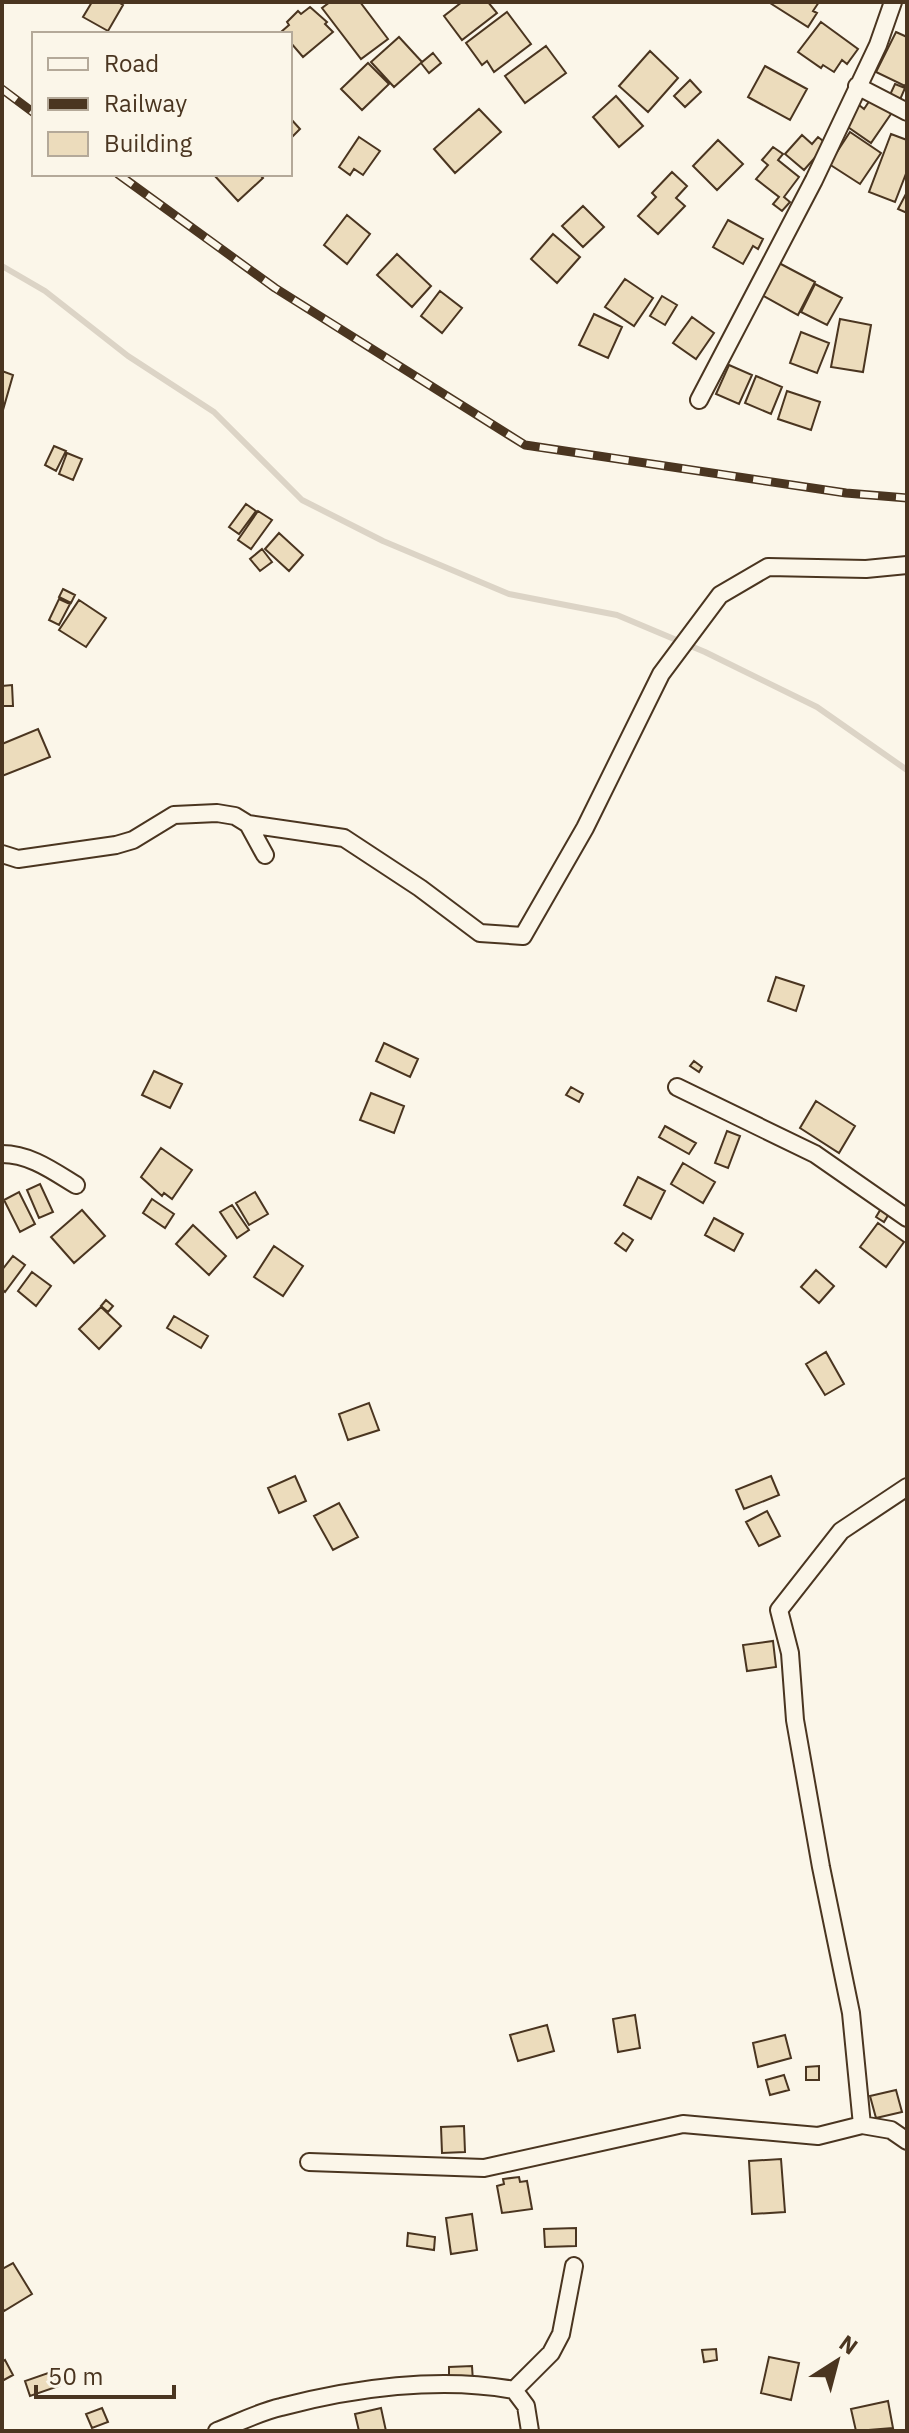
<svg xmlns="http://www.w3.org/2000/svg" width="909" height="2433" font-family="'IBM Plex Sans',sans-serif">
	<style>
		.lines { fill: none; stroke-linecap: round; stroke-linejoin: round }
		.stream { stroke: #dcd4c6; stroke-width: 6 }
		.building { fill: #ecdcbc; stroke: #4a3520; stroke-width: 2 }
		.street-casing { stroke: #4a3520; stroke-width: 20 }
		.street { stroke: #fbf6e9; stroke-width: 16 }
		.rail-casing { stroke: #4a3520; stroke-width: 9 }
		.rail { stroke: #fbf6e9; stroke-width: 6; stroke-dasharray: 18; stroke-linecap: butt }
	</style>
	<rect width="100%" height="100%" fill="#fbf6e9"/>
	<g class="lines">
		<path class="stream" d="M2,266l43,25 83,65 86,56 88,88 81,41 126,53 108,21 88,37 112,55 90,63"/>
	</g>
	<path class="building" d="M92,2h26l5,3 -15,26 -25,-14z
		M330,2h30l28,37 -27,20 -39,-51z
		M462,2h26l9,11 -35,27 -18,-24z
		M819,2l-6,9 4,2 -9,14 -38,-24z
		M310,7l17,15 -2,2 8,8 -30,25 -13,-15v-8l-9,-2 8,-7 -2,-3 11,-11 3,3z
		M507,12l24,32 -37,28 -7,-11 -5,4 -16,-22z
		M821,22l37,27 -11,15 -5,-4 -8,12 -11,-7 -2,3 -23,-16z
		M896,32l11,5v45l-2,4 -29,-14z
		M399,37l23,25 -28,25 -23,-25z
		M546,46l20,27 -41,30 -20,-27z
		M650,51l28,27 -30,34 -29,-26z
		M433,53l8,10 -12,10 -8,-10z
		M368,63l21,21 -27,26 -21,-21z
		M765,66l42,23 -17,31 -42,-23z
		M690,80l11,12 -16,15 -11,-11z
		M895,84l10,4 -6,14 -10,-5z
		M616,96l27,30 -24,21 -26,-30z
		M872,97l21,14 -22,32 -26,-18 14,-20 5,4z
		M479,109l22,23 -46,41 -21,-24z
		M290,118l10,11 -10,10z
		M850,132l31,21 -21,31 -31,-20z
		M891,134l16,6v31l-12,31 -26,-10z
		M802,135l10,9 6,-7 9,7 -23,26 -19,-16z
		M359,137l21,14 -17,24 -9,-6 -4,6 -11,-8z
		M718,140l25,24 -26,26 -24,-24z
		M773,147l10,7 -5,6 21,17 -15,20 6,5 -8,9 -9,-7 6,-7 -23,-18 12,-14 -6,-5z
		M672,172l15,14 -11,12 9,8 -27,28 -20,-18 18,-19 -4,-4z
		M213,174h46l4,4 -25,23z
		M907,192v21l-9,-4z
		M583,206l21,21 -21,20 -21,-21z
		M347,215l23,19 -23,30 -23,-19z
		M728,220l35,19 -5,10 -5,-3 -10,18 -30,-17z
		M553,234l27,23 -23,26 -26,-24z
		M397,254l34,32 -19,21 -35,-32z
		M779,263l36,19 -17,33 -36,-20z
		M625,279l28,19 -19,28 -29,-19z
		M815,284l27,14 -15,27 -26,-13z
		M440,291l22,17 -20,25 -21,-17z
		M662,296l15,9 -12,20 -15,-9z
		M594,314l28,13 -14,31 -29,-13z
		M692,317l22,16 -18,26 -23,-16z
		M840,319l31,6 -8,47 -32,-5z
		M801,332l28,11 -12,30 -27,-10z
		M729,365l23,10 -13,29 -23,-10z
		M2,371l11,4 -10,35h-1z
		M756,376l26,11 -11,27 -26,-11z
		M787,391l33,11 -9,28 -33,-11z
		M54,446l12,5 -10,20 -11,-6z
		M67,453l15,6 -9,21 -14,-6z
		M246,504l10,7 -17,23 -10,-7z
		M258,511l14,9 -21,29 -13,-9z
		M279,533l24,22 -14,16 -24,-22z
		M262,549l10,13 -12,9 -10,-12z
		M63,589l12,6 -4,8 -12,-6z
		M59,599l11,5 -11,21 -10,-5z
		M79,600l27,18 -20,29 -27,-17z
		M12,685l1,21h-11v-20z
		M38,729l12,28 -48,19v-32z
		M776,977l28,9 -8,25 -28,-10z
		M384,1043l34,16 -8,18 -34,-16z
		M694,1061l8,6 -3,5 -9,-6z
		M154,1071l28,13 -12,24 -28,-13z
		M571,1087l12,7 -4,8 -13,-7z
		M371,1093l33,13 -10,27 -34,-13z
		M816,1101l39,25 -16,27 -39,-25z
		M665,1126l31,17 -7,11 -30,-17z
		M727,1131l13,5 -12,32 -13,-5z
		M161,1148l31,22 -20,29 -8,-6 -2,3 -21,-19z
		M683,1163l32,19 -12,21 -32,-19z
		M638,1177l27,14 -14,28 -27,-14z
		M40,1184l13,28 -14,6 -12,-28z
		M19,1192l16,32 -15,8 -16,-32z
		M255,1192l13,22 -19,11 -13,-22z
		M152,1199l22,15 -9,14 -22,-15z
		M232,1205l17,25 -12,8 -17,-26z
		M882,1207l8,5 -6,10 -8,-5z
		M82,1210l23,26 -31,27 -23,-26z
		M714,1218l29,16 -9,17 -29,-16z
		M878,1223l26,19 -18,25 -26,-20z
		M193,1225l33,31 -17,19 -33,-31z
		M623,1233l10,7 -7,11 -11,-8z
		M274,1246l29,20 -20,30 -29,-19z
		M13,1256l12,9 -20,27 -3,-3v-19z
		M816,1270l18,16 -15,17 -18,-16z
		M32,1272l19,14 -15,20 -18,-15z
		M106,1300l7,6 -5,6 -7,-6z
		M101,1307l20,19 -22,23 -20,-20z
		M174,1316l34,20 -7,12 -34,-20z
		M826,1352l18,32 -19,11 -19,-31z
		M369,1403l10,27 -31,10 -9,-26z
		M295,1476l11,25 -27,12 -11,-25z
		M771,1476l8,19 -35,14 -8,-19z
		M339,1503l19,34 -25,13 -19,-34z
		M767,1511l13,25 -21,10 -13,-24z
		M773,1641l3,26 -29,4 -4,-26z
		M635,2015l5,33 -22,4 -5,-33z
		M547,2025l7,26 -36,10 -8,-26z
		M785,2035l6,23 -33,9 -5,-24z
		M819,2066v14h-13v-13z
		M784,2075l5,15 -19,5 -4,-15z
		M896,2090l6,22 -26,6 -6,-22z
		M464,2126l1,26 -23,1 -1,-26z
		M781,2159l4,53 -33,2 -3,-53z
		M519,2177l1,5 7,-1 5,28 -30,4 -5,-27 7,-2 -1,-5z
		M472,2214l5,36 -26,4 -5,-36z
		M576,2228v18l-31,1 -1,-18z
		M408,2233l27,4 -1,13 -27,-4z
		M13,2263l19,31 -28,17 -2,-4v-38z
		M716,2349l1,11 -13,2 -2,-12z
		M769,2357l30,6 -8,37 -30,-7z
		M5,2360l8,15 -11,6v-19z
		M472,2366l1,16 -24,1v-16z
		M54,2371l5,15 -29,10 -5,-15z
		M888,2401l5,27 -37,3 -5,-22z
		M102,2408l6,14 -16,6 -6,-14z
		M381,2408l5,23h-27l-4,-17z"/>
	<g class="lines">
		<defs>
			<path id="street" d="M857,86l50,26
				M699,400l115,-220 64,-135 15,-43
				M248,824l96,14 76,50 60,45 43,3 62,-108 76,-154 59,-79 48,-28 98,2 41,-4
				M2,854l16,5 98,-14 17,-5 41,-25 43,-2 18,3 13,8 17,31
				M677,1087l138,67 92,64
				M2,1154c28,0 51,17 74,31
				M862,2125l-11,-112 -30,-146 -26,-147 -5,-67 -11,-43 62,-79 66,-44
				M309,2162l175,6 199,-44 135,12 44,-11 29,5 16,11
				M514,2390l37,-37 10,-19 13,-68
				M217,2431c21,-8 42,-19 64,-24 72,-19 159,-31 233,-17l12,16 4,25"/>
		</defs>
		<use href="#street" class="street-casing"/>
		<use href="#street" class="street"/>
		<defs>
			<path id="rail" d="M2,89l32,24
				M118,174l157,114 250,157 321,48 61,5"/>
		</defs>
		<use href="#rail" class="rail-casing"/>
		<use href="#rail" class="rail"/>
	</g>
	<rect width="909" height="2433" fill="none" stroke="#4a3520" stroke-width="8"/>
	<rect x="32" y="32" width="260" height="144" fill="#fbf6e9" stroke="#b4a999" stroke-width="2"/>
	<rect x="48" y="58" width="40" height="12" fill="#fbf6e9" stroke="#b4a999" stroke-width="2"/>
	<text x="104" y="72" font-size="24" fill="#4a3520">Road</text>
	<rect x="48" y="98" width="40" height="12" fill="#4a3520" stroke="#b4a999" stroke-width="2"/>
	<text x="104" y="112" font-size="24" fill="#4a3520">Railway</text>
	<rect x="48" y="132" width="40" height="24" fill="#ecdcbc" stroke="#b4a999" stroke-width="2"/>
	<text x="104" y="152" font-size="24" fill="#4a3520">Building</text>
	<g transform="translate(837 2361) rotate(36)" stroke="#fbf6e9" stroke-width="6" paint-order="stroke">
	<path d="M0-6L14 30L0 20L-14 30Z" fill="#4a3520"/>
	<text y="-12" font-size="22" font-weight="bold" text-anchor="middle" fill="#4a3520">N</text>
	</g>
	<path d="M36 2385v12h138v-12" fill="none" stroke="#4a3520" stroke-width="4"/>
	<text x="48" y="2385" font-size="24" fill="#4a3520" stroke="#fbf6e9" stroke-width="6" paint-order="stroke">50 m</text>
</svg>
